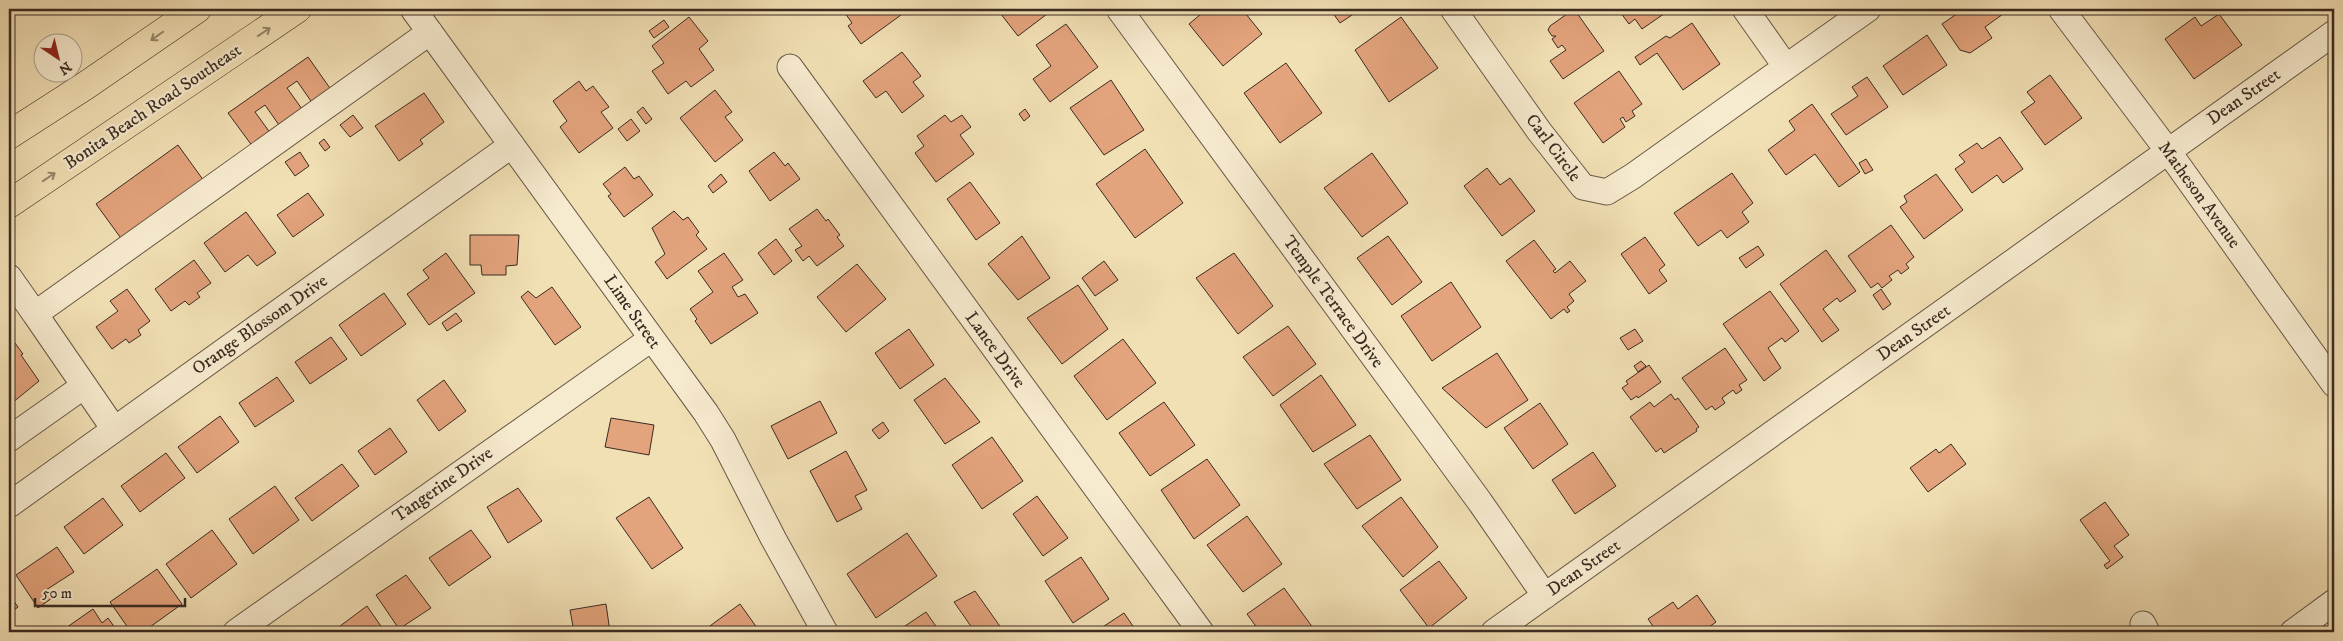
<svg xmlns="http://www.w3.org/2000/svg" width="2343" height="641" font-family="'IM FELL DW Pica',serif">
	<style>
		.building { fill: #e3a37c; stroke: #3a2b22 }
		.lines { fill: none; stroke-linecap: round; stroke-linejoin: round }
		.minor-casing { stroke: #685847; stroke-width: 27 }
		.major-casing { stroke: #3a2b22; stroke-width: 29 }
		.minor { stroke: #f7ebcf; stroke-width: 25 }
		.major { stroke: #f2e0b5; stroke-width: 28 }
		.oneway { stroke: #96866c }
		.labels { text-anchor: middle; dominant-baseline: central; stroke-width: 5; stroke-linejoin: round; paint-order: stroke }
		.street-label { font-size: 18px; fill: #3a2b22; stroke: #f7ebcf }
	</style>
	<rect width="100%" height="100%" fill="#f2e0b5"/>
	<filter id="stains"><feTurbulence type="fractalNoise" baseFrequency=".004" numOctaves="4"/><feColorMatrix values="0 0 0 0 .2 0 0 0 0 .09 0 0 0 0 .02 0 0 0 .5 -.17"/></filter>
	<radialGradient id="worn" r=".72"><stop offset=".6" stop-color="#630" stop-opacity="0"/><stop offset="1" stop-color="#630" stop-opacity=".3"/></radialGradient>
	<path class="building" d="M845,9h52l4,6 -40,29 -13,-18 4,-3 -9,-13z
		M997,9h46l4,5 -29,22z
		M1207,9h35l20,25 -39,32 -34,-42z
		M1330,9h31l-21,14z
		M1574,9l30,42 -41,28 -13,-18 16,-11 -4,-5 -4,3 -6,-9 4,-3h-4l-4,-6 2,-4z
		M1618,9h53l-29,20 -7,-10 -6,5z
		M1964,9h46l-25,18 7,11 -22,15 -10,-3 -18,-26z
		M2219,14l23,31 -48,34 -29,-40 30,-22 6,9z
		M689,17l19,24 -9,8 15,21 -23,17 -5,-6 -18,13 -16,-23 12,-8 -12,-17z
		M1401,17l37,51 -49,34 -34,-52z
		M664,20l5,7 -15,11 -5,-7z
		M1692,23l28,41 -37,26 -26,-37 -17,12 -5,-8 31,-21 4,2z
		M1066,24l32,43 -48,35 -17,-23 18,-13 -15,-21z
		M1927,35l20,30 -44,30 -20,-29z
		M902,52l19,24 -8,6 11,14 -22,17 -16,-22 -10,7 -13,-17z
		M308,57l24,34 -19,13 -16,-23 -10,7 15,21 -23,16 -14,-20 -10,7 16,22 -18,13 -25,-34z
		M1286,63l36,50 -42,30 -36,-50z
		M1619,71l23,33 -10,7 3,5 -9,6 -3,-5 -3,2 5,8 -22,16 -29,-40z
		M2050,75l32,43 -37,27 -24,-33 14,-10 -8,-10z
		M1867,77l21,30 -42,28 -15,-21 27,-18 -6,-9z
		M1111,80l33,50 -40,25 -34,-47z
		M579,81l7,10 7,-5 16,21 -8,5 12,16 -34,25 -19,-26 7,-6 -14,-20z
		M715,90l17,22 -7,5 18,23 -28,22 -35,-44z
		M424,93l20,29 -24,18 3,4 -24,17 -24,-35z
		M1812,104l48,68 -21,15 -24,-33 -29,21 -18,-25 27,-20 -6,-9z
		M643,107l9,12 -6,5 -9,-12z
		M1025,109l5,7 -6,5 -5,-7z
		M353,115l10,13 -13,9 -10,-12z
		M945,115l6,7 11,-7 9,12 -11,8 14,19 -38,28 -21,-29 9,-7 -7,-10z
		M631,119l9,12 -13,10 -9,-12z
		M2000,137l23,32 -20,14 -6,-8 -25,18 -17,-24 10,-7 -6,-7 18,-12 5,6z
		M324,139l6,8 -5,4 -6,-8z
		M178,145l26,36 -81,60 -27,-37z
		M1145,149l38,54 -48,35 -39,-54z
		M300,152l9,14 -14,10 -10,-14z
		M774,152l11,14 3,-3 12,16 -30,22 -21,-30z
		M1372,153l36,50 -46,34 -38,-49z
		M1866,159l7,11 -8,4 -6,-11z
		M625,167l9,12 5,-3 14,19 -29,22 -16,-21 3,-2 -8,-10z
		M1487,168l13,17 10,-7 25,33 -33,25 -38,-50z
		M1732,173l21,30 -11,9 7,10 -22,16 -6,-8 -23,16 -24,-33z
		M721,174l6,8 -14,11 -5,-7z
		M1936,174l27,36 -39,29 -24,-32 7,-5 -3,-6z
		M970,182l30,41 -24,17 -29,-41z
		M308,193l16,22 -31,22 -16,-22z
		M817,209l9,12 2,-2 12,16 -3,2 7,9 -27,20 -8,-10 -6,5 -8,-11 7,-4 -13,-17z
		M674,211l9,9 5,-3 11,15 -3,3 11,14 -40,30 -12,-17 10,-8 -13,-26z
		M246,212l30,41 -19,13 -9,-11 -23,17 -21,-29z
		M1891,225l23,32 -8,7 3,4 -8,6 -3,-4 -9,6 3,4 -10,8 -4,-5 -7,5 -23,-32z
		M470,235h49l-2,30 -11,1v9h-24l-1,-10h-11z
		M1022,236l28,42 -32,22 -30,-36z
		M1388,236l34,46 -30,23 -35,-47z
		M1645,237l20,28 -6,5 8,11 -18,13 -28,-40z
		M776,239l16,22 -18,14 -16,-22z
		M1534,240l22,29 -3,2 2,2 15,-12 16,20 -17,13 5,7 -7,6 3,4 -3,2 -3,-4 -13,10 -45,-58z
		M1758,246l6,9 -18,13 -7,-10z
		M1826,250l30,41 -16,11 -3,-4 -14,11 16,21 -17,12 -42,-58z
		M446,253l29,40 -46,32 -22,-31 22,-16 -6,-8z
		M724,253l19,27 -11,7 6,10 7,-3 13,19 -47,31 -16,-23 2,-2 -7,-10 23,-17 -15,-21z
		M1234,253l39,53 -35,28 -42,-56z
		M194,260l17,23 -14,10 3,4 -11,8 -4,-4 -14,10 -16,-22z
		M1104,261l14,19 -23,16 -13,-18z
		M857,264l29,35 -40,33 -29,-35z
		M1451,282l30,45 -49,34 -31,-45z
		M1078,285l30,44 -46,35 -35,-46z
		M552,287l29,40 -26,18 -34,-48 7,-6 8,7z
		M127,289l23,32 -12,9 3,5 -12,8 -3,-4 -14,10 -16,-22 22,-16 -8,-10z
		M1881,289l10,15 -8,6 -10,-15z
		M1770,291l29,40 -14,11 -3,-4 -14,10 13,20 -17,13 -41,-57z
		M384,293l22,31 -45,32 -22,-31z
		M456,313l6,8 -15,10 -5,-8z
		M1288,326l28,38 -43,32 -30,-39z
		M909,329l25,36 -34,24 -25,-36z
		M1635,329l8,12 -15,9 -8,-12z
		M331,337l16,22 -37,25 -15,-22z
		M9,339l4,6 2,-2 8,11 -2,1 18,26 -27,22 -1,-2 -2,1z
		M1123,339l33,44 -49,37 -33,-44z
		M1725,348l22,32 -8,5 3,5 -6,4 -3,-4 -11,8 3,5 -10,7 -3,-4 -6,4 -24,-32z
		M1497,353l31,47 -42,28 -44,-40z
		M1641,361l5,5 -8,6 -4,-6z
		M1649,365l12,17 -23,16 -1,-2 -6,4 -9,-12 6,-4 -2,-3z
		M1321,375l35,50 -43,27 -33,-47z
		M277,377l17,24 -39,26 -16,-24z
		M945,378l35,44 -35,22 -31,-44z
		M444,380l22,31 -27,20 -22,-31z
		M1671,394l4,6 3,-2 21,29 -3,2 1,2 -33,22 -3,-5 -5,4 -26,-35 20,-15 4,5z
		M820,401l17,32 -49,26 -17,-33z
		M1164,402l31,43 -45,31 -31,-43z
		M1540,403l28,41 -35,25 -29,-41z
		M220,416l19,26 -42,31 -19,-26z
		M611,418l43,7 -5,30 -44,-8z
		M883,422l6,9 -10,8 -7,-9z
		M390,428l17,24 -32,23 -17,-24z
		M1370,435l31,45 -44,29 -33,-45z
		M992,437l31,44 -41,28 -30,-44z
		M1951,444l15,20 -38,28 -18,-24 26,-19 3,4z
		M846,451l21,39 -12,6 7,13 -25,13 -27,-51z
		M1593,452l23,34 -41,28 -23,-34z
		M166,453l19,25 -45,34 -19,-26z
		M1207,459l33,46 -46,34 -33,-49z
		M342,464l17,22 -47,35 -17,-23z
		M275,486l24,34 -46,34 -24,-35z
		M518,488l24,33 -34,22 -21,-36z
		M1037,496l31,42 -25,18 -30,-42z
		M649,497l34,51 -31,21 -36,-51z
		M1401,497l37,50 -35,30 -41,-51z
		M103,498l20,27 -39,29 -20,-27z
		M2105,502l24,33 -15,11 9,11 -16,12 -3,-4 6,-4 -30,-41z
		M1247,516l35,48 -39,28 -36,-47z
		M212,530l25,34 -46,34 -25,-34z
		M471,530l20,27 -42,29 -20,-28z
		M907,533l30,43 -61,42 -29,-44z
		M57,547l17,25 -28,18 6,8 -14,10 -22,-33z
		M1081,557l28,42 -36,24 -28,-42z
		M1439,561l28,37 -38,30 -29,-38z
		M157,569l25,35 -39,28h-12l-21,-30z
		M406,575l25,33 -32,21 -23,-34z
		M1284,588l32,44h-56l-13,-18z
		M975,591l29,41h-29l-21,-30z
		M9,594l9,13 -9,7 6,9 -6,5z
		M1697,595l19,27 -11,8 2,2h-50l-9,-13 25,-17 5,7z
		M606,604l4,28h-36l-4,-22z
		M740,604l20,28h-56l-1,-1z
		M367,606l18,26h-53z
		M93,609l9,14 6,-5 10,14h-58z
		M926,612l14,20h-44z
		M1124,613l13,19h-42z"/>
	<g class="lines">
		<defs>
			<path id="minor" d="M413,9l293,404 17,27 50,98 52,94
				M1119,9l361,493 65,94
				M1453,9l86,122 44,56 24,5 26,-16 153,-109 -41,-58
				M2061,9l107,142 166,233
				M790,67l411,565
				M1786,67l82,-58
				M9,277l26,37 395,-282
				M35,314l79,115
				M9,439l75,-53
				M9,505l503,-360
				M2143,624l4,8
				M236,632l415,-293
				M1494,632l840,-599
				M2293,632l41,-30"/>
			<path id="major" d="M9,135l76,-49 112,-77
				M9,204l288,-195"/>
		</defs>
		<use href="#minor" class="minor-casing"/>
		<use href="#major" class="major-casing"/>
		<use href="#minor" class="minor"/>
		<use href="#major" class="major"/>
	</g>
	<defs><path id="oneway-shaft" d="M-6 0H5M1.5-3L5.5 0L1.5 3" fill="none" stroke-width="1.6" stroke-linecap="round" stroke-linejoin="round" transform="scale(1.25)"/></defs>
	<g class="oneway">
		<use href="#oneway-shaft" transform="translate(264 32) rotate(-34)"/>
		<use href="#oneway-shaft" transform="translate(157 36) rotate(145)"/>
		<use href="#oneway-shaft" transform="translate(49 177) rotate(-34)"/>
	</g>
	<g class="labels">
		<g class="street-label">
			<text transform="translate(2244 97) rotate(-35)">Dean Street</text>
			<text transform="translate(153 107) rotate(-34)">Bonita Beach Road Southeast</text>
			<text transform="translate(1553 148) rotate(53)">Carl Circle</text>
			<text transform="translate(2199 195) rotate(54)">Matheson Avenue</text>
			<text transform="translate(1333 302) rotate(54)">Temple Terrace Drive</text>
			<text transform="translate(632 312) rotate(55)">Lime Street</text>
			<text transform="translate(260 325) rotate(-35)">Orange Blossom Drive</text>
			<text transform="translate(1914 333) rotate(-35)">Dean Street</text>
			<text transform="translate(995 350) rotate(54)">Lance Drive</text>
			<text transform="translate(443 485) rotate(-35)">Tangerine Drive</text>
			<text transform="translate(1584 568) rotate(-35)">Dean Street</text>
		</g>
	</g>
	<rect width="2343" height="641" fill="none" stroke="#f2e0b5" stroke-width="30"/>
	<rect x="10" y="10" width="2323" height="621" fill="none" stroke="#3a2b22" stroke-width="2.5"/>
	<rect x="15" y="15" width="2313" height="611" fill="none" stroke="#3a2b22"/>
	<g transform="translate(58 58) rotate(145)"><circle r="24" fill="#f7ebcf" stroke="#ab9e8a"/>
	<path d="M0-4L9 19L0 12L-9 19Z" fill="#8f2418"/>
	<text y="-8" font-size="14" font-weight="bold" text-anchor="middle" fill="#3a2b22">N</text>
	</g>
	<path d="M35 598v8h150v-8" fill="none" stroke="#3a2b22" stroke-width="2.5"/>
	<text x="42" y="598" font-size="15" fill="#3a2b22" stroke="#f7ebcf" stroke-width="4" paint-order="stroke">50 m</text>
	<rect width="100%" height="100%" filter="url(#stains)"/>
	<rect width="100%" height="100%" fill="url(#worn)"/>
</svg>
